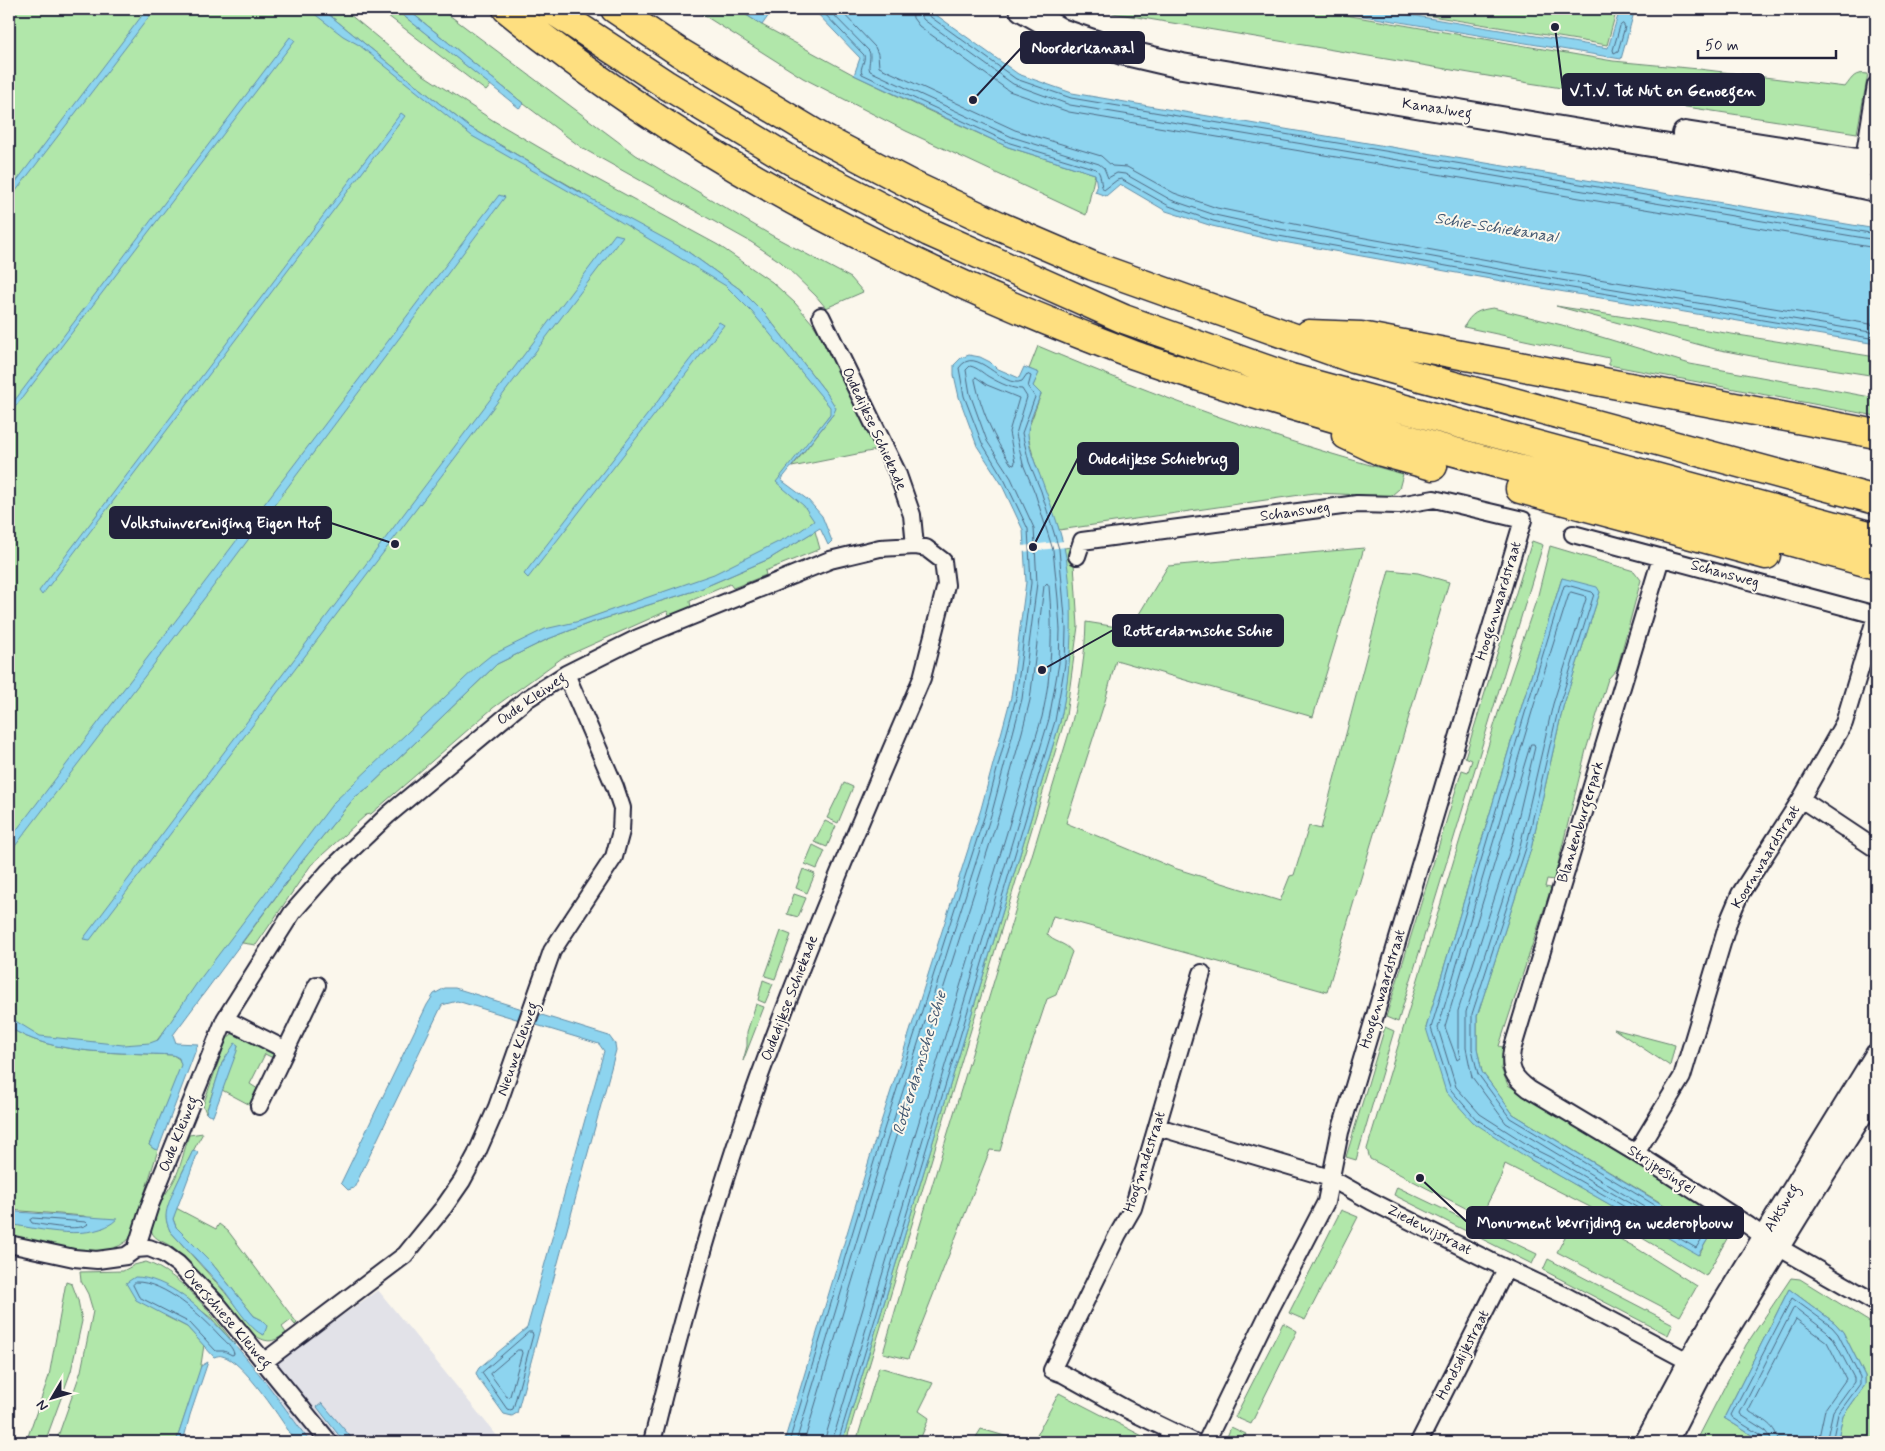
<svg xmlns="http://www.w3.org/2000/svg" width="1885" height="1451" font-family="Mynerve,sans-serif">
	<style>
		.built { fill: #e2e2e8 }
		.green { fill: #b1e7aa; stroke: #6a8472; fill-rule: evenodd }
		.water { fill: #8dd4ef; stroke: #628da7 }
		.pier { fill: #fbf7ec }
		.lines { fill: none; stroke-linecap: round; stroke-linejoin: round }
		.shore { stroke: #4d6983; stroke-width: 1 }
		.minor-casing { stroke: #22223b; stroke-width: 20 }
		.tertiary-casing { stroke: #22223b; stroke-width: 25 }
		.secondary-casing { stroke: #22223b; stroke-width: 28 }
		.motorway-casing { stroke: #22223b; stroke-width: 31 }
		.minor { stroke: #fbf7ec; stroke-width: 16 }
		.tertiary { stroke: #fbf7ec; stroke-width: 21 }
		.secondary { stroke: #fbf7ec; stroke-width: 24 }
		.motorway { stroke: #fedf80; stroke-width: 28 }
		.labels { text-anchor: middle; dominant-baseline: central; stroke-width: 4; stroke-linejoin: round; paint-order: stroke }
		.street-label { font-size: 15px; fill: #22223b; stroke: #fbf7ec }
		.water-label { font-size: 16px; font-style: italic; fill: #425771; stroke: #fbf7ec }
		.leader { fill: none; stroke: #22223b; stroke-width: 2 }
		.callout-dot { fill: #22223b; stroke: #fbf7ec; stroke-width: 2 }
		.callout { fill: #22223b; stroke: #22223b; stroke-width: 2 }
		.callout-label { font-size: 16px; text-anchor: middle; font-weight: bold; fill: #fff }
	</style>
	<rect width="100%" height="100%" fill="#fbf7ec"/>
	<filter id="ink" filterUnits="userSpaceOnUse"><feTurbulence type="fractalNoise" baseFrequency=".02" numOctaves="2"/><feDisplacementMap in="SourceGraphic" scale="10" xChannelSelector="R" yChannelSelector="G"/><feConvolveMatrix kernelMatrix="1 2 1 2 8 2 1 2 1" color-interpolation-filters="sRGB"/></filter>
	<g filter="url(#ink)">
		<path class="built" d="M378,1290l124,152h-199l-44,-67z"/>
		<path class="green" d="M9,9h305l156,121 112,63 -114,-67 -66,-52 -80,-65h21l79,65 72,47 60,35 164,89 54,37 23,21 18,21 15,23 49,103 -85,17 42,-54 -6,-18 -62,-80 -25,-25 -57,-41 53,42 96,119 -54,71 39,34 -3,12 -101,48 -165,57 -60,29 -131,122 -207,265 -112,-9 -30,-16z
			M379,9h16l96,76 -5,6z
			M407,9h34l195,146 135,80 80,43 12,14 -37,16 -10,-12 -35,-34 -30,-20 -169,-94 -58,-44z
			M694,9h43l25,16 92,50 69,33 85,39 87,27 -9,41 -180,-84 -103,-53z
			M1089,9h221l303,52 86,8 146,18c8,-10 9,-15 23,-13l-11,59 -328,-50z
			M1389,9h228l-10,36z
			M1556,306l320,51v19l-114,-18 -47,-9z
			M1493,308l69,17 128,39 186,34v18l-267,-51v-7l-145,-31c7,-14 14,-17 29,-19z
			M1038,346c118,50 240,95 365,128l-4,15 -7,6 -8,4 -21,-4 -49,-2 -255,37 -25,-70 -7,-28 14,-38 -8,-8 5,-13 -9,-4z
			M815,531l5,18 -55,22 1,4 -33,13 -3,-4 -40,17 1,7 -21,8 -3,-5 -105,47 -69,50 -122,106 -5,1 -55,50 -55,80 -14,-2 61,-83 52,-63 14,-10 128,-123 51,-25 39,-15 113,-35 69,-30z
			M1532,541l11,4 -145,477 -12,-5 76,-247 6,2 4,-12 -7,-3z
			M1550,546l84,25 7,9 -24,89 -9,10 -22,71 -32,130 -7,-1 -2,8 6,1 -52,158 7,2 -5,20 7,17 223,138 2,5 -27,48 -116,-69 -85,-43 -5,15 -19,37 -111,-57 -3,-10 131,-436 40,-118zM1562,578l38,14 -37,115 -32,142 -54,167v32l5,24 31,42 198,119 -12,22 -155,-88 -13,-7 -105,-132 97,-326z
			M1071,547l2,1 5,78 -12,90 -220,726h-4l218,-720c13,-61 12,-113 4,-174z
			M1364,548l-51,169 -197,-57 -11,41 -39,122 108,45 106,33 10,-25 4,-1 15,-49 12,3 68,-259 29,3 31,9 -122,410 -274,-76 -6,18c6,9 19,8 25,18l-16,43 -9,4 -24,72 -23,80 -10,-1 -82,209 -25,-6 35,-121 151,-499c10,-37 16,-73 17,-111l44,7 38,-63z
			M844,783l9,4 -15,36 -11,-5z
			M825,821l11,5 -9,21 -13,-5z
			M813,845l12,6 -8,18 -12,-5z
			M803,869l12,5 -8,19 -11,-5z
			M794,894l12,4 -8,19 -11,-3z
			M781,931l10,4 -16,44 -10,-3z
			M763,980l10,4 -8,19 -7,-3z
			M756,1004l8,3 -21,54 4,-15v-14z
			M9,1027c41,29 115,25 164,28l6,4 3,6 -33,80 5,4 4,1 -27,87c-26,29 -90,7 -122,-2v-11c34,5 60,11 94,4l-19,-12 -75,-6z
			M1385,1027l9,4 -38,129 -10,-3z
			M1614,1029l61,16 -5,21z
			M240,1032l38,22 -1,6 -12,-6 -15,30 11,7 -7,16 -32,-17 16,-45 -16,18 -16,50 -3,-8 24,-67 5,-4z
			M203,1133c-12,21 -31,57 -36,80 -2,6 1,12 3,18l53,59 26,33 18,3 -5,-6 -8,-4 -44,-55 -34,-34 -3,-8 3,-11 40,21 3,-5 9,7 69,92 -2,2 -4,-5 -9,7 4,6c-12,9 -18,11 -32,2 -25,-30 -50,-60 -80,-86 -8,-8 -24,-9 -23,-23 1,-17 14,-29 22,-44 8,-14 11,-32 16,-47z
			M1397,1187l140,67 -5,10 -138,-69z
			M1341,1210l17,7 -53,103 -16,-7z
			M1576,1216l57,30 64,40 -17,30 -123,-64z
			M1548,1259l125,65 -5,11 -125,-65z
			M146,1262c34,11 69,55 89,83l-23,-26 -24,-19 -23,16 22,11 17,18 -4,26 -24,71h-120l25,-71 12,-60 -5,-17 -7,-13 -1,-9 43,-1 11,-6z
			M1791,1278l9,1 76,47v116h-39l6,-26 22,-31v-9l-22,-44 -8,-9 -46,-34 -65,129 39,24h-67l50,-97z
			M66,1282l6,2 6,16 4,21 -11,50 -26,71h-19l23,-66z
			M1283,1323l14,8 -46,93 -16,-7z
			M879,1367l54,16 -14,28 10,7 -10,24h-63z
			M1059,1393l95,49h-121z
			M1231,1427l15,7 -4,8h-17z
			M981,1429l41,12 -1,1h-48z"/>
		<path class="water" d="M147,9h8l-146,191v-9z
			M308,9h14l80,65 66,52 118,70 98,53 57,41 25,25 62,80 8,13 -2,5 -53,67 27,20 14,16 10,25 -4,4 -8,-17 -51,31 -69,30 -113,35 -39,15 -51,25 -128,123 -14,10 -52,63 -130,175 3,8 22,1 -40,106 -4,-1 -5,-4 32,-80 -2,-7 -6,-3c-49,-3 -123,1 -164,-28v-10l31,19 83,9 27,-2 8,-3 39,-57 137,-181 146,-138 10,-8 55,-27 35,-8 134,-47 86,-43 14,-10 -10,-15 -28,-24 54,-68v-7l-78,-95 -26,-26 -133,-81 -121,-69 -113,-91 -16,-9z
			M395,9h12l117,95 -5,4z
			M737,9h32l2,3 -9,13z
			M813,9h115l90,65 54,19 804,136v115l-341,-57 -263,-47 -60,-14 -46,-15 -46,-27 -14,12 -11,-4 2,-4 -2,-14 -87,-27 -154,-72 6,-17z
			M1322,9h52l234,39 12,-39h15l-14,50z
			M290,37l5,3 -286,375v-7z
			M401,113l4,3 -363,479 -3,-4z
			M499,195l6,2 -299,399 -197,258v-14z
			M615,234l8,2 -533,704 -7,-1z
			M719,322l5,3 -196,253 -4,-4z
			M969,355l11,2 10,5 6,6 23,10 5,-11 15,6 -6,13 8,8c-4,10 -14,31 -13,40 1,19 11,37 17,55 7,18 14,38 19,58 12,55 8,120 -4,175l-218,720h-58l90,-298 107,-335 30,-112 15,-115 -3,-52 -22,-47 -24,-37 -18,-49 -5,-22v-10l7,-7z
			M1562,578l35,9 3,5 -37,115 -32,142 -54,167v32l5,24 31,42 198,120 -13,21 -154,-88 -13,-7 -58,-38 -27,-30 -20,-64 97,-326z
			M445,988h10l154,48 6,8 1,6 -99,363 -5,3 -8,-2 -26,-36 -2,-5 3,-5 48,-40 77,-277 -5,-7 -142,-43 -15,4 -88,183 -6,2 -7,-7 86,-178 7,-11z
			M235,1043l3,2 -1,6 -24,65 -5,-1 -2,-2 16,-50z
			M193,1150l5,2 -25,67 3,8 34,34 44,55 8,4 5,6 -3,9c-14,-4 -31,-34 -41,-46 -17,-20 -35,-38 -53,-58 -2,-5 -4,-9 -4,-15 0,-15 21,-51 27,-66z
			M9,1210l8,2 100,7c-24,24 -78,10 -108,5z
			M135,1277c62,0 140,119 175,165h-14c-13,-19 -52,-82 -74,-86 -2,-1 -5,0 -8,1l-27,-30 -51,-27 -10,-17z
			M1789,1289l46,34 8,9 22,44v9l-22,31 -6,26h-74l-39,-24z
			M208,1362l-18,53 -7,27h-7l25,-76z
			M322,1403l33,39h-11l-27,-35z"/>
		<path class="pier" d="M1064,541l2,6 -44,5v-6z"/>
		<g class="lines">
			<path class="shore" d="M820,9l44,46c2,6 -5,13 -2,19l148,69 86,26c7,6 3,15 8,21l13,-10 4,-1 48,27 44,15 60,14 263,47 340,57
				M828,9l41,42c3,7 -2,14 1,20l142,66 87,27 5,4 4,10 9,-5 8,1 46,26 44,15 59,13 263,48 339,57
				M839,9l36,38 3,7 1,13 136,63 86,26 11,10 15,1 47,26 43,15 126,26 195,35 338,56
				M912,9l1,9 6,8 90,65 60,21 807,136
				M919,9l1,6 4,5 89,64 57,21 806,135
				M926,9l2,6 88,64 55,19 805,136
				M1623,24l2,3 -7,24 -4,2 -1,-3 7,-24z
				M976,377l11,8 32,13 -10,34 6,30 -1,3 -3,-1c-17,-25 -30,-54 -36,-84z
				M1567,585l25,7 2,2 -35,112 -33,142 -54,166v35l6,25 32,44 193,116v3l-7,11 -149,-86 -14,-6 -57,-37 -25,-29 -20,-62 97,-325 36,-117z
				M1571,592l14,4 1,3 -33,105 -33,142 -54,166v36l6,29 34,46 139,84 1,2 -3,2 -93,-54 -14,-7 -56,-36 -24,-27 -18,-59 96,-323 35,-111z
				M1531,744h3l1,3 -23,97 -54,167v37l2,10 -3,2 -12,-33z
				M33,1218l53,4 2,2c-9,8 -43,1 -56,-1l-2,-3z
				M136,1282c28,-1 66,34 84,54 5,5 13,11 14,18l-2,1 -8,-4h-8l-26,-28 -51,-26 -6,-12z
				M529,1332h3l1,3 -20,74 -3,1 -3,-1 -25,-36z
				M518,1350h3l1,3 -12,43 -3,1 -17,-23z
				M789,1442l90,-297 107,-334 30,-113 15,-115 -3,-54 -23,-48 -23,-38 -18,-47 -5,-28c17,-25 43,22 63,13l5,-7 4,2 -3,11 7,10 -13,36 7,29 12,29 18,58 7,80 -1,35 -10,57 -217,721
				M796,1442l89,-295 107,-335 30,-113 15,-116 -3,-55 -23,-50 -24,-37 -17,-47 -4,-24 4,-4c9,2 13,8 21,12 9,5 21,11 31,11l5,8 -11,37 7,30 12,29 18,57 5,49 2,31 -1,33 -10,56 -217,723
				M804,1442l88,-293 107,-334 23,-83 8,-32 14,-114 3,-3 2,3c4,45 3,87 -7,131l-162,533 -56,192
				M1764,1442l-2,-6 -29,-18 -2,-3 61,-117 40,29 6,7 22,43v7l-22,30 -6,28
				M1771,1442l-1,-6 -4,-5 -25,-16 -1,-2 54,-106 33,25 6,6 21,40v4l-21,29 -7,31
				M1778,1442c-1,-16 -15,-22 -28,-30l-1,-2 47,-91 31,23 19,37 -21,30 -7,33"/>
			<defs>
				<path id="minor" d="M1862,171l14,-86
					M821,316l76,156 15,43 3,31
					M1573,534l303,81
					M1077,556l5,-15 275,-37 42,1 35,-6 89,21 -172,576 -11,36 -14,70 -55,106 -65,134
					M1661,558l-149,492c-3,19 1,27 17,39l107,64 113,73 29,21 98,56
					M1801,799l75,50
					M225,1019l61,31
					M259,1106l58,-121
					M1158,1127l172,51 41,23 119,60 74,34 135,72
					M1636,1153l46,-76 47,-157 11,-26 61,-95 43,-76 32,-107
					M9,1244l65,14 23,2 29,-4 10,-7 13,-1 15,6 14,10 40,41 111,137
					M136,1249l14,-44 75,-186 67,-106 36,-41 60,-57 139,-116 39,-25 72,-36 192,-78 50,-12 35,-2 11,2 17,13 3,24 -24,93c-57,132 -114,265 -163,400 -43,119 -77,242 -107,364
					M265,1361l140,-106 39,-48 18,-26 14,-26 21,-48 55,-156 62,-94 7,-26 1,-23 -7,-21 -49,-113
					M1194,1442l-68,-33 -63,-35 -11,-4 66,-136 15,-26 69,-235
					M1419,1442l87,-173"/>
				<path id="tertiary" d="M1646,1442l43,-80 27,-47 160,-260
					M1666,1442l37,-72 95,-155 78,-123"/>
				<path id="secondary" d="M1022,9l39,22 61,21 60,14 529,88 165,35
					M1685,134l191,30"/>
				<path id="motorway" d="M507,9c186,152 403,262 627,346 25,9 52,17 78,26 100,32 201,60 302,87 121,31 242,64 362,97
					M551,9l114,75 127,77 137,71 195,87 167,59 585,159
					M615,9l64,43 145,87 88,46 90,42 91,39 261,93 522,141
					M1309,334l52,2 515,98
					M1346,435l36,17 51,14
					M1520,489l246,66"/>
			</defs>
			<use href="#minor" class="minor-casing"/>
			<use href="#tertiary" class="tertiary-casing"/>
			<use href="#secondary" class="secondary-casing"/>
			<use href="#motorway" class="motorway-casing"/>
			<use href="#minor" class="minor"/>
			<use href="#tertiary" class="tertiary"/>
			<use href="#secondary" class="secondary"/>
			<use href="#motorway" class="motorway"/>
		</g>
	</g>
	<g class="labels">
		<g class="street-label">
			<text transform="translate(1437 109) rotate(9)">Kanaalweg</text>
			<text transform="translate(874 429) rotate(65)">Oudedijkse Schiekade</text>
			<text transform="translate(1295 512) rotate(-8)">Schansweg</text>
			<text transform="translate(1725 574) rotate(15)">Schansweg</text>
			<text transform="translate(1499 601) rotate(-73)">Hoogenwaardstraat</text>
			<text transform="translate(532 699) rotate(-35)">Oude Kleiweg</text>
			<text transform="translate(1581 822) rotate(-73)">Blankenburgerpark</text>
			<text transform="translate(1766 857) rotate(-59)">Koornwaardstraat</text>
			<text transform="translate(1383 989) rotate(-73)">Hoogenwaardstraat</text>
			<text transform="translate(790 998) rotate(-69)">Oudedijkse Schiekade</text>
			<text transform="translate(518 1049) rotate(-71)">Nieuwe Kleiweg</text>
			<text transform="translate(179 1134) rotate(-68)">Oude Kleiweg</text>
			<text transform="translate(1145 1162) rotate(-72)">Hoogmadestraat</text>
			<text transform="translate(1661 1170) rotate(33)">Strijpesingel</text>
			<text transform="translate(1782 1208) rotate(-59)">Abtsweg</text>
			<text transform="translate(1429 1230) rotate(27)">Ziedewijstraat</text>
			<text transform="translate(227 1319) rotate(49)">Overschiese Kleiweg</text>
			<text transform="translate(1463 1355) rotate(-63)">Hondsdijkstraat</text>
		</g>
		<g class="water-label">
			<text transform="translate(1496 228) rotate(9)">Schie-Schiekanaal</text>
			<text transform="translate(920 1063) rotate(-73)">Rotterdamsche Schie</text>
		</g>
	</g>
	<path class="leader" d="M973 100L1021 48M1555 27L1563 90M1033 547L1078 458M395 544L331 523M1042 670L1113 630M1420 1178L1467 1222"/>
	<g class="callout-dot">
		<circle cx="973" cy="100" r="5"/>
		<circle cx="1555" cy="27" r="5"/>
		<circle cx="1033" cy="547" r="5"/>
		<circle cx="395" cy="544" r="5"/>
		<circle cx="1042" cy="670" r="5"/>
		<circle cx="1420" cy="1178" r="5"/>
	</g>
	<g class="callout">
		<rect x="1021" y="32" width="123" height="31" rx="5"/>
		<rect x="1563" y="74" width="201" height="31" rx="5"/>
		<rect x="1078" y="443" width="160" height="31" rx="5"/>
		<rect x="110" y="507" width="221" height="31" rx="5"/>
		<rect x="1113" y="615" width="170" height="31" rx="5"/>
		<rect x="1467" y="1207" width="276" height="31" rx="5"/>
	</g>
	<g class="callout-label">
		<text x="1083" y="53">Noorderkanaal</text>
		<text x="1663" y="96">V.T.V. Tot Nut en Genoegen</text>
		<text x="1158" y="464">Oudedijkse Schiebrug</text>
		<text x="221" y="528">Volkstuinvereniging Eigen Hof</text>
		<text x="1198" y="636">Rotterdamsche Schie</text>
		<text x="1605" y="1228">Monument bevrijding en wederopbouw</text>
	</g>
	<rect width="1885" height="1451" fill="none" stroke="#fbf7ec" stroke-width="30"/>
	<rect x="15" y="15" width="1855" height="1421" fill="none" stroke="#22223b" stroke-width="2" filter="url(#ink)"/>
	<g transform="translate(52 1398) rotate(232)" stroke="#fbf7ec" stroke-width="4" paint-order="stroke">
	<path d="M0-4L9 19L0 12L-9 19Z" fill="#22223b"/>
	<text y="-8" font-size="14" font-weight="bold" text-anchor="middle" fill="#22223b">N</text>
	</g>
	<path d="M1698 50v8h138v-8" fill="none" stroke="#22223b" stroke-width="2.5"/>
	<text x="1705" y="50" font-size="15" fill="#22223b" stroke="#fbf7ec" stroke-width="4" paint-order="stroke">50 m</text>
</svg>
